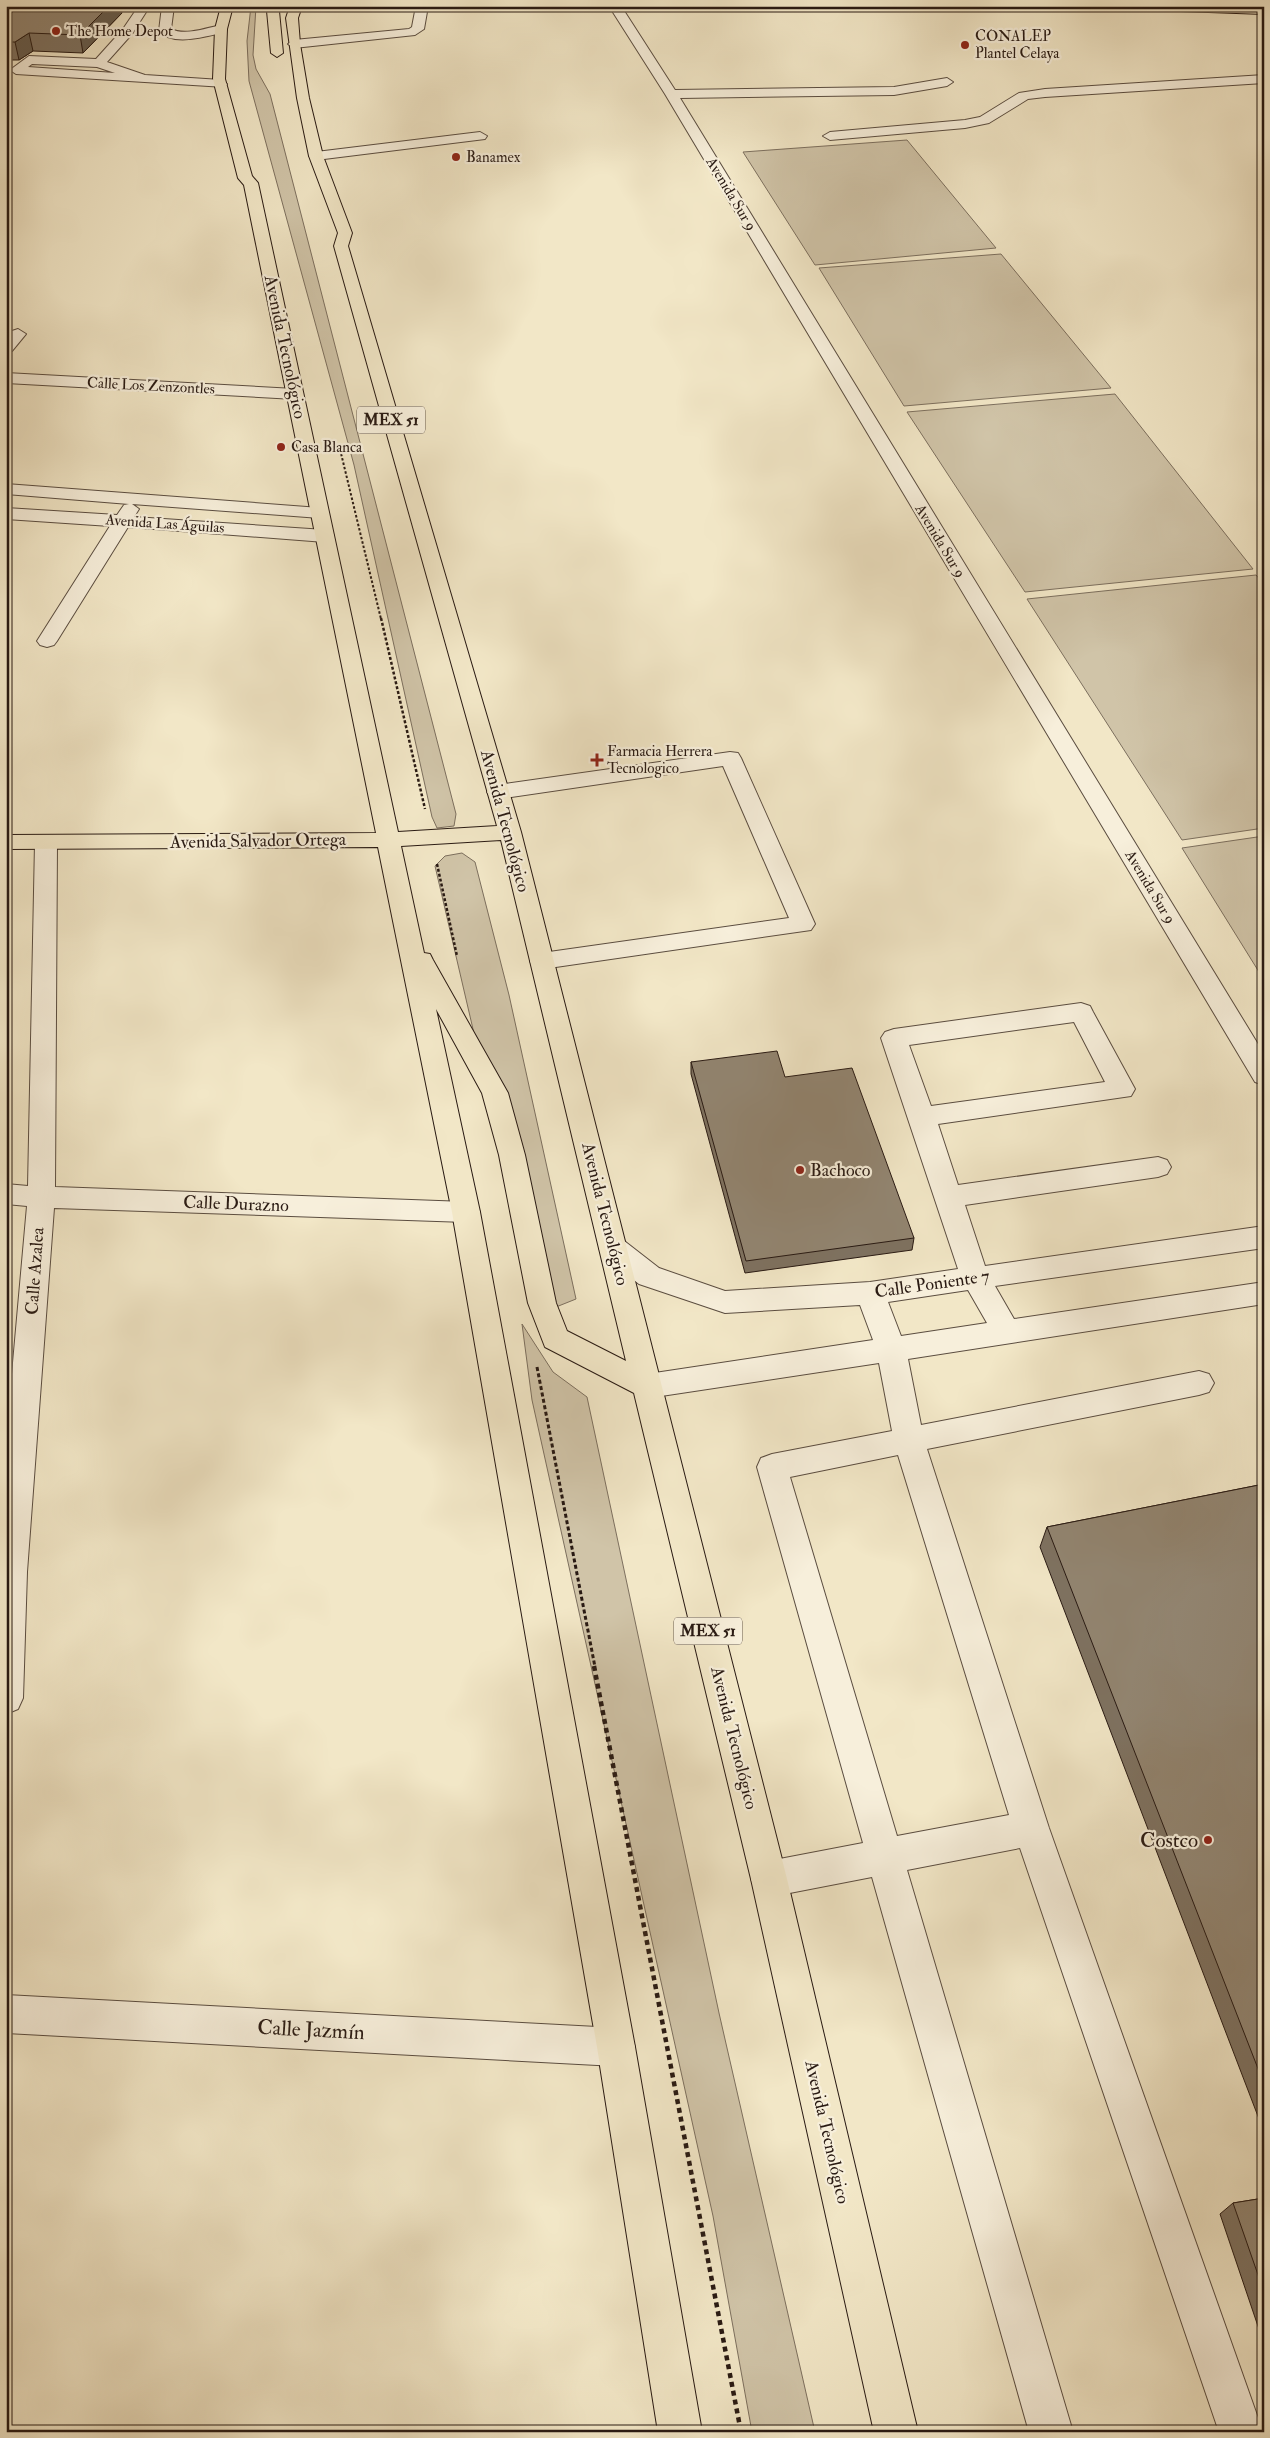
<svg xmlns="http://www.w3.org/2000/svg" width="1270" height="2438" font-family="'IM FELL Double Pica',serif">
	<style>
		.green { fill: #d0c4a8; stroke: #7c6f5e }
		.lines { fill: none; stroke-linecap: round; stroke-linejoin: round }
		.minor-casing { stroke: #5b4d40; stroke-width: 2 }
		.major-casing { stroke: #291a13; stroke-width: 2 }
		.path-far3 { stroke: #291a13; stroke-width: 2; stroke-dasharray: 2.5 2; stroke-linecap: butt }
		.path-far2 { stroke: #291a13; stroke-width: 2.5; stroke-dasharray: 3 2; stroke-linecap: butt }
		.path-far1 { stroke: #291a13; stroke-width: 3; stroke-dasharray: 4 2.5; stroke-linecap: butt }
		.path { stroke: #291a13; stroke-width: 4.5; stroke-dasharray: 5 4; stroke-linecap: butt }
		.minor { fill: #f7efdb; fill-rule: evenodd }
		.major { fill: #f2e7c7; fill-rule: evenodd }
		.wall { fill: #7e7261; stroke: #291a13 }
		.shaded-wall { fill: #665d4f; stroke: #291a13 }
		.building { fill: #928571; stroke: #291a13 }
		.poi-dot { fill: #8f2418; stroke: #f7efdb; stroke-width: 2 }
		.labels { text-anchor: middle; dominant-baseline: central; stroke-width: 4.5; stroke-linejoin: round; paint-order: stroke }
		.far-poi-label { font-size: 15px; fill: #291a13; stroke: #f7efdb; text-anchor: start }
		.far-street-label { font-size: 15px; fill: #291a13; stroke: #f7efdb }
		.shield { fill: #f7efdb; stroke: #675a4f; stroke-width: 1 }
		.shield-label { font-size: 16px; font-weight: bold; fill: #291a13 }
		.street-label { font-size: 18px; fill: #291a13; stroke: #f7efdb }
		.poi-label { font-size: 18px; fill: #291a13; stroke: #f7efdb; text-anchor: start }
		.near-poi-label { font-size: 21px; fill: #291a13; stroke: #f7efdb; text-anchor: end }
		.near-street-label { font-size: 21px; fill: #291a13; stroke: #f7efdb }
	</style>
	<rect width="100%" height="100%" fill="#f2e7c7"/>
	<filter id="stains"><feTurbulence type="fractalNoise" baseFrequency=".004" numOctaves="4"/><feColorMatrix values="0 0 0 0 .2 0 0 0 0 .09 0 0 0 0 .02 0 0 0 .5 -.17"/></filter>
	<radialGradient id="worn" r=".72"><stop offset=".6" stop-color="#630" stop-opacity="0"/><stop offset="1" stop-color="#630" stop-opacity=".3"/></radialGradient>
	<path class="green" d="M251,6h5l-3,49 3,14 14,25 186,720 -2,12 -17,2 -5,-11 -78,-352 -105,-384 -2,-40z
		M907,140l89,108 -181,17 -72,-113z
		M1001,254l110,134 -207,18 -85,-138z
		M1115,394l138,175 -228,23 -118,-180z
		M1256,575l8,9v244l-82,12 -155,-241z
		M1264,836v144l-82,-132z
		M462,853l13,9 34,133 67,304 -25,10 -75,-267 -41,-176 10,-10z
		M522,1324l31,48 34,25 132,616 96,419h-63l-39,-216 -181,-816z"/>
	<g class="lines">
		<defs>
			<path id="minor" d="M145,6l3,3 -16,25 -25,28 38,13 76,5 6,4 -2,3 -209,-13 -6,-4 19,-14 67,3 27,-30 15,-22zM32,64l65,3 18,6 -87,-6z
				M162,6h12l-3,23c14,7 36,-1 50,-4l6,4 -2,3c-18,4 -52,15 -66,-1z
				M416,6h12l-4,23 -9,6 -121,13 -6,-4 6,-4 115,-11 3,-2z
				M609,6h12l54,84 219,-3 53,-9 6,4 -6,4 -53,9 -214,3 584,956v31l-9,-3 -590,-988z
				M1264,75v8l-219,14 -17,2 -39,24 -24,5 -135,12 -7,-4 7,-4 135,-12 15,-3 39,-24 26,-4z
				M480,132l7,4 -2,3 -169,21 -7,-4 7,-4z
				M18,329l8,5 -14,17 -6,2v-15l6,-7z
				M6,373l289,16 6,1 2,4 -2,4 -6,1 -289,-16z
				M6,484l314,24 6,1 3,4 -3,4 -6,1 -188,-14 7,5 -5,8 191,13 7,2 2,4 -2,4 -7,2 -197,-15 -71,114 -3,4 -7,2 -7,-2 -3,-4 73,-115 -104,-7v-11l111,7 7,-10 5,-1 -123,-10z
				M730,752l8,1 3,5 74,166 -4,6 -269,39 -9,-2 -3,-6 3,-6 9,-2 247,-35 -66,-152 -225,33 -8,-2 -3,-5 3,-5 8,-2z
				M46,836l8,2 3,5 -2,344 411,15 10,3 4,7 -4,7 -10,3 -412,-14 -27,364 -4,126 -5,11 -12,5v-273l21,-235 -21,-2v-20l22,2 7,-343 3,-5z
				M1081,1003l9,3 3,6 42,77 -4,7 -193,28 20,61 200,-28 9,3 4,7 -4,7 -9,3 -193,28 20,61 279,-40v22l-269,38 19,33 250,-37v22l-356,55 13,66 278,-54 10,3 5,9 -5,9 -10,3 -272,54 122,379 214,604h-44l-199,-584 -113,22 166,562h-44l-157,-555 -103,20 -13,-5 -5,-13 5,-13 13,-5 94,-18 -106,-376 4,-9 11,-4 120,-23 -13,-68 -231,35 -10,-3 -5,-9 5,-9 10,-3 225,-34 -13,-35 -135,8 -86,-29 -36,-28 -4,-8 4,-8 10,-3 10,3 36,28 66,23 145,-9 88,-13 -77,-231 4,-6 9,-3zM1074,1022l31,60 -174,24 -22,-61zM968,1290l19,33 -86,13 -13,-34zM898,1455l111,360 -112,21 -107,-359z
				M6,1995l610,33 14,5 5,14 -5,14 -14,5 -610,-33z"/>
			<path id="major" d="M221,6h12l-6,23 -2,50 27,97 6,7 140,649 99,-6 -163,-580 4,-13 -29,-77 -12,-58 -11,-80 4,-12h12l-4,12 2,26 9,54 14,58 29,77 -4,13 173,586 266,1047 131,553h-44l-123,-553 -117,-486 -89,-46 -17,-44 -29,-148 -17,-62 -46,-84 44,203 155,835 67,385h-44l-61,-385 -145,-835 -74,-365 -372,2v-14l370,-2 -132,-648 -6,-7 -25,-99 2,-50zM501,840l125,521 -59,-30 -11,-28 -31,-148 -17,-62 -75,-133 -3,-6 -6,-1 -23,-107z
				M269,6h12l-2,5 4,42 -6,4 -6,-4 -4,-42z
				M1147,6h117v8l-111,-4z"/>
		</defs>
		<use href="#minor" class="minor-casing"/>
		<use href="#major" class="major-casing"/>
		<path class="path-far3" d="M339,445l42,174"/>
		<path class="path-far2" d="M381,618l44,191
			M437,864l20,92"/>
		<path class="path-far1" d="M537,1367l58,300"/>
		<path class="path" d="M594,1666l147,766"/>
		<use href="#minor" class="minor"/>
		<use href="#major" class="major"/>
	</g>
	<path class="wall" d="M6,6l116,7 -39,40 -50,-2 -14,9h-13z
		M691,1062l94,15 129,161 -2,12 -167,23 -54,-199z
		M1264,1484v648l-224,-585 7,-20z
		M1264,2198v146l-44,-130 13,-11z"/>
	<path class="shaded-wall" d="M109,6h12l1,7 -39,40 -3,-18z
		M29,33l4,18 -14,9 -4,-18z"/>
	<path class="building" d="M6,6h103l-29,29 -51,-2 -14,9h-9z
		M777,1051l8,26 67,-9 62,170 -168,23 -55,-199z
		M1264,1484v600l-217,-557z
		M1264,2198v94l-31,-89z"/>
	<g class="poi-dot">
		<circle cx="56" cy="31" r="5"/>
		<circle cx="965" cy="45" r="5"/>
		<circle cx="456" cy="157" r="5"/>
		<circle cx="281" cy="447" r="5"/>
		<path d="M594.5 752.5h5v5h5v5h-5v5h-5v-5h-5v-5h5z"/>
		<circle cx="800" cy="1170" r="5"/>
		<circle cx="1208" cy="1840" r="5"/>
	</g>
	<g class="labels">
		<g class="far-poi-label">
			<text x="66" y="31">The Home Depot</text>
			<text x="975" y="36">CONALEP<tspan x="975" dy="17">Plantel Celaya</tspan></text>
			<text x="466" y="157">Banamex</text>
			<text x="291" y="447">Casa Blanca</text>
			<text x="607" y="751">Farmacia Herrera<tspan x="607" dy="17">Tecnologico</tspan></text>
		</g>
		<g class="far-street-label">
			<text transform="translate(731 194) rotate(59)">Avenida Sur 9</text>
			<text transform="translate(151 386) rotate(3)">Calle Los Zenzontles</text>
			<text transform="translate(165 524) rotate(4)">Avenida Las Águilas</text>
			<text transform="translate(940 541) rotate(59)">Avenida Sur 9</text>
			<text transform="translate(1150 887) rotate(59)">Avenida Sur 9</text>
		</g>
		<g class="shield">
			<rect x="357" y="406.5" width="68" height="27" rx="4"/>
			<rect x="674" y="1617.5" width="68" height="27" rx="4"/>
		</g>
		<g class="shield-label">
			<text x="391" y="420">MEX 51</text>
			<text x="708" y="1631">MEX 51</text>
		</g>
		<g class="street-label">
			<text transform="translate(285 347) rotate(78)">Avenida Tecnológico</text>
			<text transform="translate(505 821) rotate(75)">Avenida Tecnológico</text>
			<text transform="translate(258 841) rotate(-1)">Avenida Salvador Ortega</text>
			<text transform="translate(236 1204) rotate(2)">Calle Durazno</text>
			<text transform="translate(605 1214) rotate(76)">Avenida Tecnológico</text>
			<text transform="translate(35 1271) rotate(-86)">Calle Azalea</text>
			<text transform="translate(932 1284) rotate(-8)">Calle Poniente 7</text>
			<text transform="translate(734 1738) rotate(76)">Avenida Tecnológico</text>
			<text transform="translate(827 2132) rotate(77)">Avenida Tecnológico</text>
		</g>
		<g class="poi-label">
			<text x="810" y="1170">Bachoco</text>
		</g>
		<g class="near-poi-label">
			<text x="1198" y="1840">Costco</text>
		</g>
		<g class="near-street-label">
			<text transform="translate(311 2030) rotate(3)">Calle Jazmín</text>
		</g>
	</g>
	<rect width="1270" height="2438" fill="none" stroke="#f2e7c7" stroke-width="25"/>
	<rect x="8" y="8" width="1255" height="2423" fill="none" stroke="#291a13" stroke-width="2.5"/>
	<rect x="12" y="12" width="1245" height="2413" fill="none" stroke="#291a13"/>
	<rect width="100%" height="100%" filter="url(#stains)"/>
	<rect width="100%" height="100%" fill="url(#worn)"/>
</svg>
